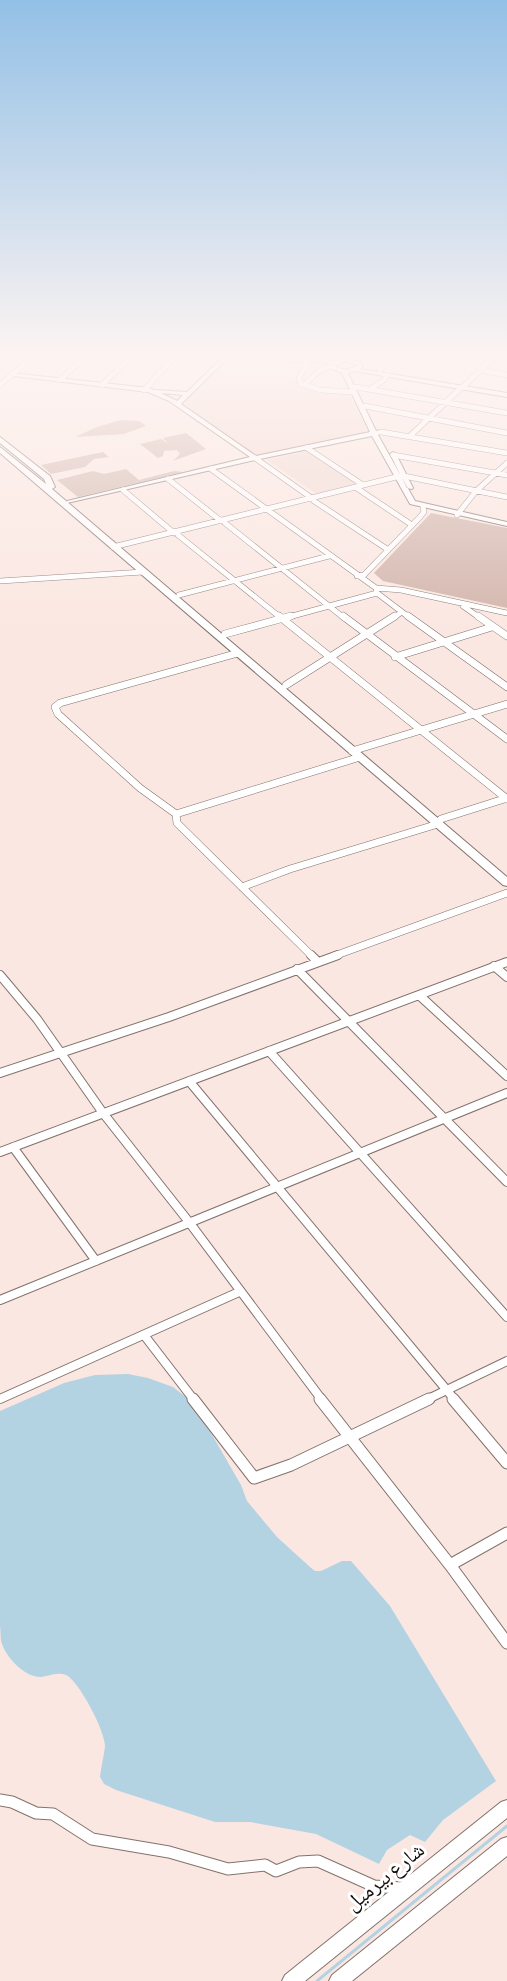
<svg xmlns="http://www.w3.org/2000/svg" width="507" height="1981" font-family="'Sofia Sans Condensed','Noto Naskh Arabic',sans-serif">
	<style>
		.built { fill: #f3d8cf }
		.education { fill: #f1d8cf }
		.green { fill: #d1b4aa }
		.water { fill: #b3d3e3 }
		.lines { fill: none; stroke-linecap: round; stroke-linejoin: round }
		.stream { stroke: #b3d3e3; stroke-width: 3 }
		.street-far3-casing { stroke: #83726c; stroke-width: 6 }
		.street-far2-casing { stroke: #83726c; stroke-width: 8 }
		.street-far1-casing { stroke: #83726c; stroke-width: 10 }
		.street-casing { stroke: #83726c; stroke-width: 13 }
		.secondary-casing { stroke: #83726c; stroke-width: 2 }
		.primary-casing { stroke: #83726c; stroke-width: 2 }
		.highway-casing { stroke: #83726c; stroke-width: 1 }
		.street-far3 { stroke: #fff; stroke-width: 5 }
		.street-far2 { stroke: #fff; stroke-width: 7 }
		.street-far1 { stroke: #fff; stroke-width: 8 }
		.street { stroke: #fff; stroke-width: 11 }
		.secondary { fill: #fff; fill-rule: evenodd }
		.primary { fill: #fff; fill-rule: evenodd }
		.highway { fill: #fff; fill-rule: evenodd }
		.labels { text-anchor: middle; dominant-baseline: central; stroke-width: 6; stroke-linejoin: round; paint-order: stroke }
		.near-street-label { font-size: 21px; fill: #150f0d; stroke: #fff }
	</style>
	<rect width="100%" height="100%" fill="#fbe7e1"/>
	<path class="built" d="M226,359l75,1 -6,18 5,6 49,9 19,39 -112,26 -73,-53z"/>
	<path class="education" d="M307,451l49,33 -39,10 -50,-34z"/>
	<path class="green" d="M121,420l18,1 7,5 -22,8 -49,3 22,-10z
		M186,433l20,16 -33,12 7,-7 -3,-4 -13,1 -1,5 -5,2 -18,-14 21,-5 8,5 -6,-6z
		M103,452l6,5 -15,2 -9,8 -34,7 -10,-9z
		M126,469l13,11 35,-9 9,1 -105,25 -21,-17 36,-9 11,3z
		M431,513l76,15v80l-124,-27 -9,-8z"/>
	<path class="water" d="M128,1374l20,4 25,9 13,10 25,36 30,52 6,16 30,36 33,30 5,4h6l21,-10h9l39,45 106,175 -53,39 -18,22 -15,-7 -23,15 -8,14 -63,-30 -66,-12h-35l-99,-32 -12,-6 -4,-7c1,-10 4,-21 5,-31 0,-15 -26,-65 -39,-71 -9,-4 -19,2 -27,2 -15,-1 -32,-19 -37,-33 -2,-5 -1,-12 -2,-18v-215l64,-28 31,-8z"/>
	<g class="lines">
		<path class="stream" d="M317,1981l190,-155"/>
		<defs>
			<path id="street-far3" d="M304,359l3,4 -8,15 2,6 20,6 31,2
				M380,370l10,-11
				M480,370l27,5
				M60,380l23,-21
				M102,385l27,-26
				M307,386l-1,-3 13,-12 11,-5
				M464,386l28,-27
				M356,387l151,26
				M370,389l14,-9 3,-5
				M144,390l29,-31
				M365,406l142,27
				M381,432l126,21
				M410,436l52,-49
				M307,448l56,37
				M393,455l114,20
				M255,458l58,41
				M211,469l165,119 25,2 106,23
				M168,479l53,42
				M358,489l54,36
				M123,490l51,43
				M314,501l73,48
				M457,515l19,-24 31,-28
				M225,523l119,95
				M178,535l103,83
				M113,547l283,-70 8,-1 103,21
				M357,576l7,-1 56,-58 4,-5 -1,-5
				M0,581l143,-9
				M376,588l1,5 33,25
				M179,595l150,-39
				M463,606l17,12
				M285,618l92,-25
				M393,618l9,-6"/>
			<path id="street-far2" d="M279,616l228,183
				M343,616l164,123
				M408,616l99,71
				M478,616l29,20
				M225,634l66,-18
				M238,653l-178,50 -5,4 3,7 82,74 36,26 1,9 135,133
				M395,657l97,-30
				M286,685l109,-69
				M352,751l155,-47
				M176,814l184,-57
				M441,819l66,-21
				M242,887l48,-18 148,-45
				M334,956l173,-63"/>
			<path id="street-far1" d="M311,955l7,7
				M494,966l13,11
				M297,969l210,213
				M0,975l37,44 66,94 86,109 133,178
				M419,995l88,81
				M269,1051l238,266
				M0,1073l169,-56 169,-62
				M189,1081l266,319
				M13,1147l83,114
				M0,1152l507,-190
				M0,1300l507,-207
				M144,1335l50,65
				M0,1399l239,-107
				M426,1400l81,-39"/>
			<path id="street" d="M193,1399l61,79 37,-13 138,-66
				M320,1399l130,166 57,78
				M453,1399l54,64
				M450,1565l57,-32
				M0,1800l12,2 24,11 17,1 39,25 77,13 59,17 37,-4 11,6 23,-9 19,-1 56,25 28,2"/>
			<path id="secondary" d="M221,359h6l-46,45 75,52 114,-24 -28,-59 -14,-6 1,-3 -8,-2 -55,-1 -3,-2h59l10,2 15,-2 13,3 3,5 -3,2 147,24v4l-153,-26 -6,2 28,58 5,-1 3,2 -6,3 37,66 92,21v4l-97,-22 -38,-68 -117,24 -188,43v-2l183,-44 -81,-56 -21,-9 -135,-16 -2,-1v-2l138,15 5,2 33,2zM345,362l11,2 1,2 -12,4 -11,-4zM161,393l22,2 -6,6z
				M393,452l3,2 17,34 -1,1 -5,-1 -17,-34z
				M507,1800v18l-202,163h-23l3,-6 216,-173z
				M507,1837v19l-155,125h-23l3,-6 169,-136z"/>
			<path id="primary" d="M0,437l50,39 5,11 -3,2 455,388v9l-4,-1 -503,-432v-6l46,37 -2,-5 -44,-36z"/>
			<path id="highway" d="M26,359h8l-34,29v-6z"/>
		</defs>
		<use href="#street-far3" class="street-far3-casing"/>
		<use href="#street-far2" class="street-far2-casing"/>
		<use href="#street-far1" class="street-far1-casing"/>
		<use href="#street" class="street-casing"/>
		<use href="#secondary" class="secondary-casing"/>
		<use href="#primary" class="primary-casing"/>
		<use href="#highway" class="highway-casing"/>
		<use href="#street-far3" class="street-far3"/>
		<use href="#street-far2" class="street-far2"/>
		<use href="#street-far1" class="street-far1"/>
		<use href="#street" class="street"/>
		<use href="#secondary" class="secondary"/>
		<use href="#primary" class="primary"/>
		<use href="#highway" class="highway"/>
	</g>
	<linearGradient id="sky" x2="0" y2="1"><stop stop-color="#93c0e6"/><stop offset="0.56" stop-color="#fdf4f2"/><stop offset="1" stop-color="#fdf4f2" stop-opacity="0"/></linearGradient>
	<rect width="507" height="636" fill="url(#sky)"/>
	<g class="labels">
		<g class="near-street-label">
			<text transform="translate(385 1877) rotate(-39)">شارع بيرميل</text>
		</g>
	</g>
</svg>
